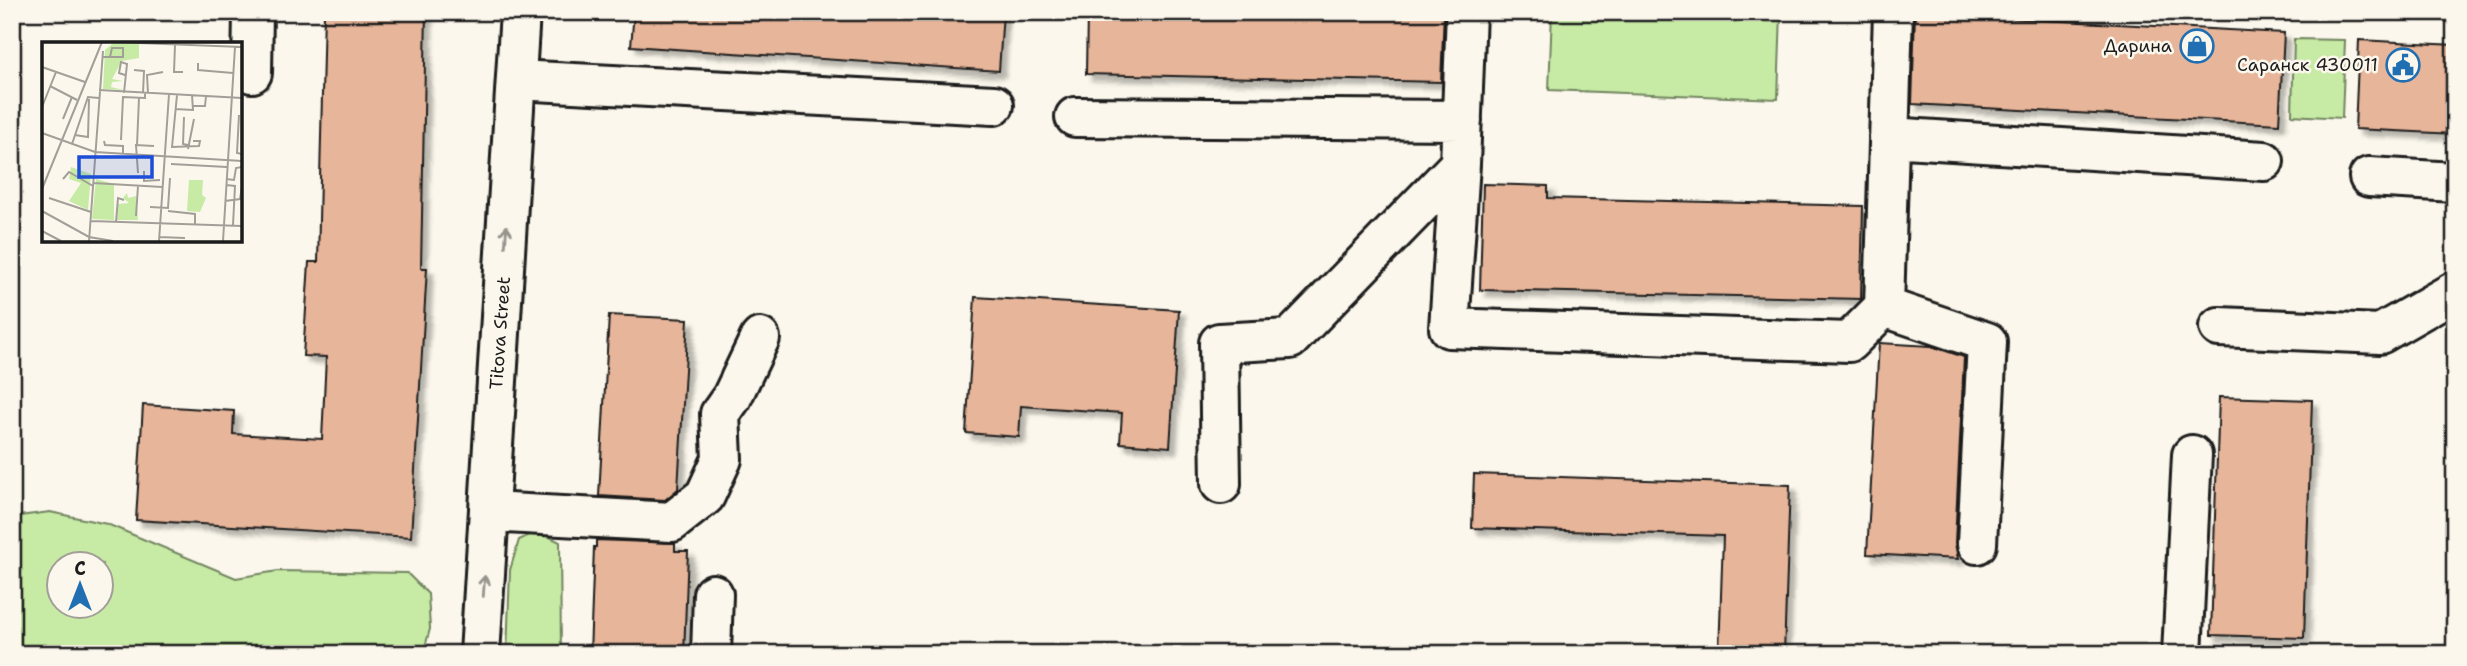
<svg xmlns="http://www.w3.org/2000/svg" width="2467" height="666" font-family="'Shantell Sans',sans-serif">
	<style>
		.green { fill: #c7eba5; stroke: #728460; stroke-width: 2; fill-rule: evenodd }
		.building { fill: #e7b599; stroke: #1c1c1c; stroke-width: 2; filter: url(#shadow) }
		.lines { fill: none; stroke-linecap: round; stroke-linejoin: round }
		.minor-casing { stroke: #1c1c1c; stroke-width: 44 }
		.major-casing { stroke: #1c1c1c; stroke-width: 44 }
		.minor { stroke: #fbf7ec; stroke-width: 38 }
		.major { stroke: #fbf7ec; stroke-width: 38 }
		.oneway { stroke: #97948e }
		.labels { text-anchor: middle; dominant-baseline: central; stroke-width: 5; stroke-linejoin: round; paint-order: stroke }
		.poi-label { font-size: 18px; fill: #1c1c1c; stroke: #fbf7ec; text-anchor: end }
		.street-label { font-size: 18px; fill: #1c1c1c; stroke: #fbf7ec }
		.inset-road { fill: none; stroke: #a29f99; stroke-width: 2 }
		.view { fill: #1d4ed8; fill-opacity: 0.15; stroke: #1d4ed8; stroke-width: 3.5 }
		.inset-edge { fill: none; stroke: #1c1c1c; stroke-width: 3.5 }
	</style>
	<defs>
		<filter id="shadow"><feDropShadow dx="6" dy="6" stdDeviation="2" flood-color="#0004"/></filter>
	</defs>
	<rect width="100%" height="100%" fill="#fbf7ec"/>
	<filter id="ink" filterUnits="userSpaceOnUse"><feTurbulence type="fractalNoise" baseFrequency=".0143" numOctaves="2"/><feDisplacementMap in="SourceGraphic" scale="14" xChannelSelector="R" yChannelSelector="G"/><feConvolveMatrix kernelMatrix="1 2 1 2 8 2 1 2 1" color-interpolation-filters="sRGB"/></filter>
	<g filter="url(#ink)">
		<path class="green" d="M1552,12h229l-3,87 -229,-9z
			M2294,39l51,1 -3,78 -50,-3z
			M50,512l57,12 129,54 42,-7 129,2 21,21 2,35 -7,25h-411v-137zM60,564h42v42h-42z
			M538,531l22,11 1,112h-54l3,-84 9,-30z"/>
		<path class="building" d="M324,12h102l-5,256h6l-16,269 -275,-17 7,-115 91,6 -1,23 89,5 4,-82 -23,-1 6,-94h9z
			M634,12h369l-4,59 -368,-25z
			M1087,12h357l-3,70 -355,-8z
			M1915,13l369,20 -5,91 -367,-20z
			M2359,40l96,5v89l-100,-5z
			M1483,184l65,2v12l315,8 -2,93 -381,-9z
			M975,297l204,13 -9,137 -50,-4 2,-30 -101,-7 -2,31 -53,-4z
			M609,315l79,4 -10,170 -13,11 -66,-4z
			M1879,343l52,3 33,11 -9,186 3,16 -91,-5z
			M2219,397l93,3 -8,238 -93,-3z
			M1474,474l316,11 -6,169h-65l4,-118 -251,-8z
			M596,540l79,3v8h13l-4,103h-94l4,-107h2z"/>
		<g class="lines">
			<defs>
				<path id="minor" d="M1466,12l-6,152 -11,164 400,14 35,-35
					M1893,12l-9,295 103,35 -10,202
					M252,73l1,-61
					M516,80l478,25
					M1075,117l387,3
					M1889,137l375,24
					M2369,177l86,5
					M2219,327l161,7 75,-43
					M1221,484l-2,-141 71,-4 170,-175
					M489,512l183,10 33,-26 17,-37 -2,-45 12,-17 28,-59
					M711,654l2,-60
					M2182,654l10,-199"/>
				<path id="major" d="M480,654l40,-642"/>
			</defs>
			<use href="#minor" class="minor-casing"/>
			<use href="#major" class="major-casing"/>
			<use href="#minor" class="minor"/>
			<use href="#major" class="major"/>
		</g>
		<defs><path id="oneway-shaft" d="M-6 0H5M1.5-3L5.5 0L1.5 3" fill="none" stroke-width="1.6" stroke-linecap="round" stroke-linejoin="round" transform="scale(1.75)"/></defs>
		<g class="oneway">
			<use href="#oneway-shaft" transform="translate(506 236) rotate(-86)"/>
			<use href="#oneway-shaft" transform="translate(484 586) rotate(-86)"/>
		</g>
	</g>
	<defs>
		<symbol id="shop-ring" viewBox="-11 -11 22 22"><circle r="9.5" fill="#fbf7ec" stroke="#1f6fb2" stroke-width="1.5"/><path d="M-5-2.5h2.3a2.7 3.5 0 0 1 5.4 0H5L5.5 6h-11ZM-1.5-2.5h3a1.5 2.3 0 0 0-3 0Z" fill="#1f6fb2"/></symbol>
		<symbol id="civic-ring" viewBox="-11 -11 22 22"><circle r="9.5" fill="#fbf7ec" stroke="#1f6fb2" stroke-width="1.5"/><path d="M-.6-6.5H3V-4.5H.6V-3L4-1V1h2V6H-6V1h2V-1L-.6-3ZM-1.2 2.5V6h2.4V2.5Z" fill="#1f6fb2"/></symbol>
	</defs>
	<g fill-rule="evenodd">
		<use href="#shop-ring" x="2178" y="27" width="38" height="38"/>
		<use href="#civic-ring" x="2384" y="46" width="38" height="38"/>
	</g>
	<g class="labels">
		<g class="poi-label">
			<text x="2172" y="46">Дарина</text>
			<text x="2378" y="65">Саранск 430011</text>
		</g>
		<g class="street-label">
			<text transform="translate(500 333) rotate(-86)">Titova Street</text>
		</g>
	</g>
	<g transform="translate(42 42)">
		<rect width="200" height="200" fill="#fbf7ec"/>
		<path d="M70,2h27v14l-17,3 -10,18 11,2 -11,1 -1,5 13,3 -21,-1 2,-39zM29,125l20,7 -3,36 -19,-9 12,-18 -12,-4zM54,137l18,5v36l-22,-1zM147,138h14l-1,15 4,3 -6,14 -13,-1zM85,151l1,5 8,-2 2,24h-21l1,-16 11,-1 -6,-5z" fill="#c7eba5"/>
		<path class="inset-road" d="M70,0l130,5M133,3l-1,27h9M60,15h8l2,-9h11v9h-13M156,21v7l35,3M0,25l43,15M92,28l10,1 -1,22M8,44l27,14M57,48l143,8M82,51l3,-29 -6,-2 -2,11 6,2M106,51l-1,-18 16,-3M151,64h12l1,-10M0,65l14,-35M133,67l18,1 -1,-15M197,73l-2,38 5,1M142,75l-1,27 5,1M21,77l9,-22M0,91l53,19 147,9M33,93l13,2 1,-38M79,98l2,-43 22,1v-5M62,99l1,4 18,1v8M30,102l16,-47 11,1M95,103l2,-47M129,105l28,-1 1,-5h-7M130,105l5,-52M146,107l6,-30M129,122l56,3M102,129v10l16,-1M96,131l-2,-28 18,1M21,137l6,-7 24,14M184,137l8,1 2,-12 6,-1M51,141l69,4M184,143l9,1 -2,39M0,147l60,-147M7,156l42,14M183,159l15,-2 2,-12M108,165l18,1 2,-30M0,169l47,26 24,4M126,169l27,3v10M94,174l2,-30M49,179l151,5M74,180l2,-24 6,2M0,189l19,10M117,195l26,1M47,199l14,-190M117,199l10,-147M181,199l12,-194"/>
		<path class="view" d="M37,115h73v20h-73z"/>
		<rect width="200" height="200" class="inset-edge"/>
	</g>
	<rect width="2467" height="666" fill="none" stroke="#fbf7ec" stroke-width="42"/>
	<rect x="21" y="21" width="2425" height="624" fill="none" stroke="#1c1c1c" stroke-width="2.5" filter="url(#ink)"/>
	<g transform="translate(80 585)"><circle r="33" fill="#fbf7ec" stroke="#a29f99" stroke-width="2"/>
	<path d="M0-5L12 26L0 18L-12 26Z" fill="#1f6fb2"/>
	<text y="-10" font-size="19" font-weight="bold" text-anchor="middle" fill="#1c1c1c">С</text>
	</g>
</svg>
